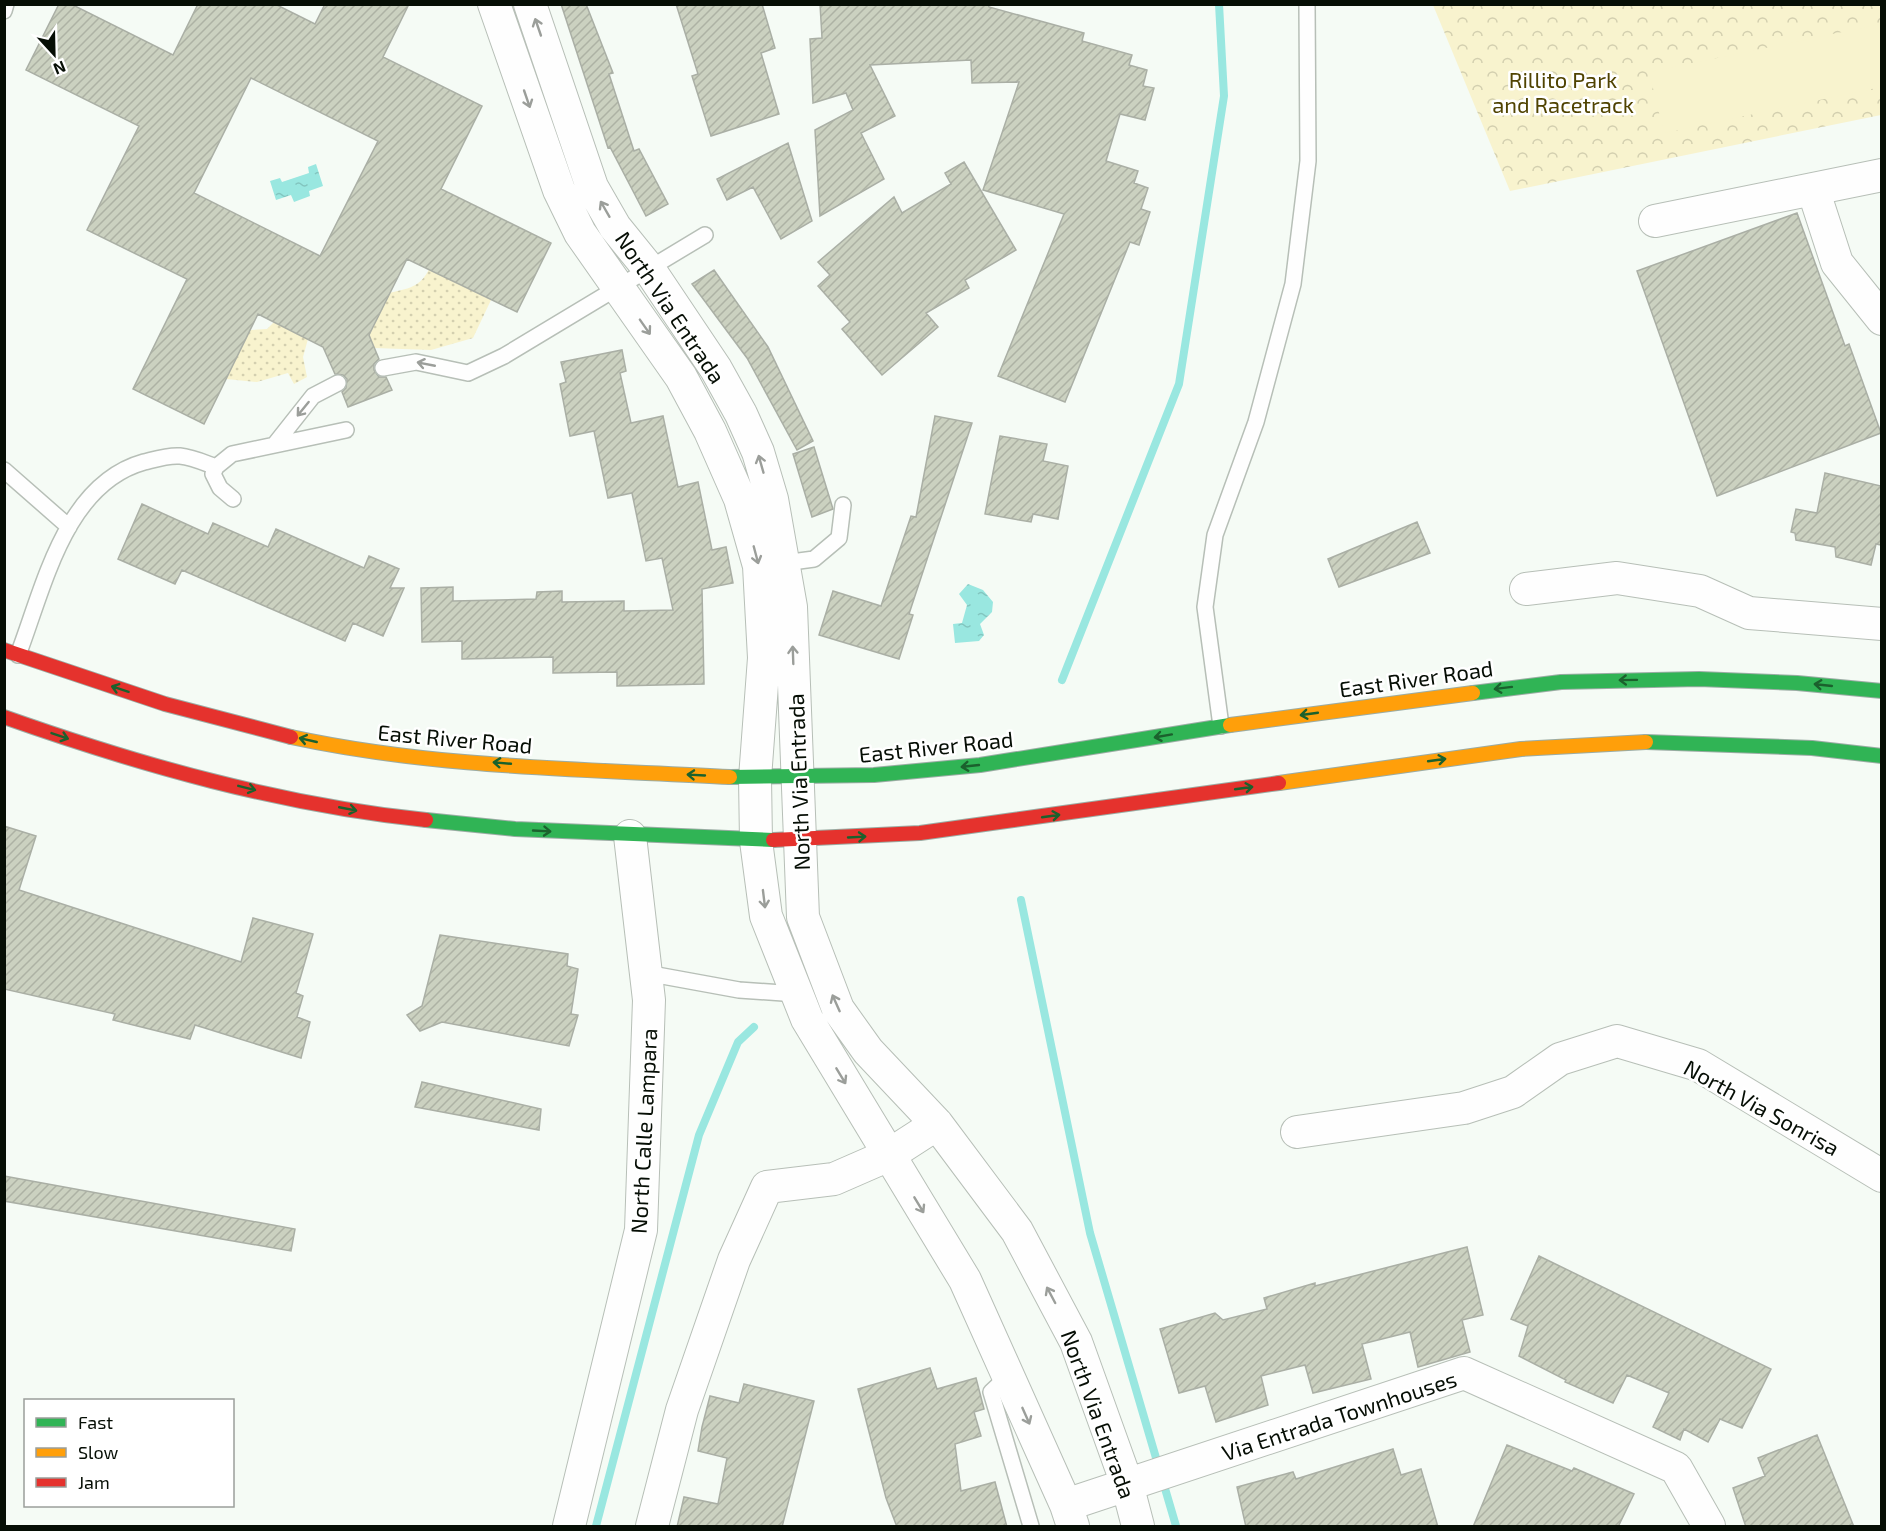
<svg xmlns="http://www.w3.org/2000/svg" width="1886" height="1531" font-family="'Exo 2',sans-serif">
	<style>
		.grass { fill: url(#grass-dots) }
		.park { fill: url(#park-crowns) }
		.pitch { fill: #f8f3ce }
		.water { fill: url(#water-ripples) }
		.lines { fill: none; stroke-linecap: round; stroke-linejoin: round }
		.stream { stroke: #99e7e0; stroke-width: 8 }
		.building { fill: url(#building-hatch); stroke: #aaafa5; stroke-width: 1.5; fill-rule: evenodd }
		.lane-casing { stroke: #b7bfb7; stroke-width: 18 }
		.street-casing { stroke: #b7bfb7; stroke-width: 34 }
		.fast-casing { stroke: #9baca4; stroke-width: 16 }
		.slow-casing { stroke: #9baca4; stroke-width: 16 }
		.jam-casing { stroke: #9baca4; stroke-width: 16 }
		.lane { stroke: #fefefe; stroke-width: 15 }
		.street { stroke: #fefefe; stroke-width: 32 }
		.fast { stroke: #30b455; stroke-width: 14 }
		.slow { stroke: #ff9f0a; stroke-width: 14 }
		.jam { stroke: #e5322d; stroke-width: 14 }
		.oneway { stroke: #9b9e9a }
		.oneway2 { stroke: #1b612d }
		.labels { text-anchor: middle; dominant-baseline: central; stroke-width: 5; stroke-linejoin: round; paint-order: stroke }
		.park-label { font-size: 22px; fill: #504301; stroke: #fff }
		.street-label { font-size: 22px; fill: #060e05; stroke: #fff }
	</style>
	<defs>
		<pattern id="grass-dots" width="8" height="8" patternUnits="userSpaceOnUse" patternTransform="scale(1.5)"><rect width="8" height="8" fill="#f8f3ce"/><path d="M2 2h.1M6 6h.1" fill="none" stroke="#d3cfaf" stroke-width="1.8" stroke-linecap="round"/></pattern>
		<pattern id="park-crowns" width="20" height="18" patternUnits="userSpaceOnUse" patternTransform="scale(1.5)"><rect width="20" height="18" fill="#f8f3ce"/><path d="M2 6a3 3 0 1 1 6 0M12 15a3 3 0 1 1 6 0" fill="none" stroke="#d3cfaf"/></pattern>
		<pattern id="water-ripples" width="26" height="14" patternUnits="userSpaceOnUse" patternTransform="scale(1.5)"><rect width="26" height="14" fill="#99e7e0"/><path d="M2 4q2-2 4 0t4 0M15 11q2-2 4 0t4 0" fill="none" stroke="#82c5bf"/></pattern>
		<pattern id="building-hatch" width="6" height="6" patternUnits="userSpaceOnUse" patternTransform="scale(1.5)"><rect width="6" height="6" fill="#cbd1c0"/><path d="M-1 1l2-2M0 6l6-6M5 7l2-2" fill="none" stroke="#adb2a4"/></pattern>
	</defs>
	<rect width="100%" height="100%" fill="#f5fbf5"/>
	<path class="grass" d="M429,269l62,31 -18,38 -42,12 -57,-2 -5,-13 20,-42c18,-4 32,-6 40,-24z
		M274,322l34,17 -5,18 4,20 -13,7 -6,-11 -31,9 -31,-3 24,-49 17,-1z"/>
	<path class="park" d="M1433,5h448v110l-371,76z"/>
	<path class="pitch" d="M1881,24v63l-217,46 -15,-61z"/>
	<path class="water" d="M316,164l7,22 -14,5 1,5 -16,6 -3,-7 -15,5 -6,-19 10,-3 2,4 27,-9 -1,-6z
		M968,584l15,6 10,12 -1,10 -12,12 4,11 -5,6 -24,2 -2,-19 9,-1 5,-18 -8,-11z"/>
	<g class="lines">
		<path class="stream" d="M1062,680l117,-296 45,-288 -5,-92
			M1021,900l69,333 86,293
			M596,1526l103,-391 39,-93 16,-15"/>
	</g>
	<path class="building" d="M59,4h12l102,51 25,-51h77l40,20 10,-20h84l-26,53 99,49 -41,83 110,54 -34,69 -110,-53 -38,76 10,24 -5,5v6l5,7h7l6,13 -44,17 -6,-15 4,-4 1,-9 -4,-4 -8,-1 -12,-27 -65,-33 -54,110 -71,-35 54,-110 -100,-49 52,-104 -113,-56zM251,78l127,63 -58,115 -126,-63z
		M561,4h25l27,69 -4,1 25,77 5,-2 29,55 -22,12 -36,-69 -2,1z
		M676,4h86l13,44 -14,5 18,61 -68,22 -19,-60 6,-2z
		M820,4h168l1,3 95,26 -2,8 50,14 -3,10 18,5 -4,16 11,2 -9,32 -25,-6 -14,47 32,10 -4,12 14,5 -7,21 9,3 -11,33 -9,-3 -65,160 -67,-26 66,-162 -81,-24 36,-108 -47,1 -1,-23 -101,5 25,51 -34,17 23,46 -64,37 -5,-86 38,-20 -7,-17 -33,10 -3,-64 12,-1z
		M788,143l24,78 -31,18 -28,-52 -26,13 -10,-21z
		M964,162l52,88 -51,30 4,8 -43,25 12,14 -56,48 -40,-46 8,-7 -32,-36 12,-11 -12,-13 76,-65 8,16 49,-29 -6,-11z
		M1797,213l48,133 4,-2 32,89 -164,63 -80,-225z
		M714,270l54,77 45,94 -16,9 -50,-92 -55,-74z
		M622,350l4,21 -6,2 11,50 32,-7 15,71 20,-5 14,68 14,-3 7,36 -31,6 2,95 -87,2v-14l-64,1v-16l-91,2v-18l-40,1 -1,-54 32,-1v14l83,-2 1,-7 25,-1v11l62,-1v10l49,-1 -11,-52 -16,3 -14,-68 -24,5 -14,-67 -24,5 -10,-52 6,-2 -5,-20z
		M935,416l37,7 -63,191 4,1 -14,44 -80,-24 14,-44 48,15 30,-90 5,1z
		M1000,436l47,8 -4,17 25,5 -10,53 -25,-5 -2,8 -46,-8z
		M814,447l19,62 -21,8 -19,-63z
		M1825,473l56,13v59l-5,-1 -5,21 -35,-8 -1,-10 -39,-7 -1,-7 -4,-1 5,-23 21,4z
		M142,504l66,30 5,-11 55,24 8,-18 88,39 5,-12 30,13 -9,19h14l-21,48 -30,-13 -8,18 -163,-71 -7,14 -57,-25z
		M1417,522l13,31 -91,34 -11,-28z
		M4,826l32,10 -17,54 222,72 12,-44 60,16 -17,59 7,3 -6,21 13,5 -9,36 -106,-33 -5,14 -77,-19 2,-6 -111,-25z
		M440,935l128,19 -1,12 11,3 -7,45 7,1 -9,31 -127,-24 -22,9 -13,-16 15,-9z
		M422,1082l119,27 -2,21 -124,-23z
		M4,1176l291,53 -4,22 -287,-50z
		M1467,1247l16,68 -21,5 8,32 -52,15 -8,-35 -48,12 9,35 -58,14 -8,-28 -44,11 7,29 -52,17 -11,-36 -26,7 -19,-64 55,-16 8,7 44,-11 -3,-11 51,-15v3z
		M1539,1256l232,113 -29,59 -22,-9 -12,23 -24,-13 -4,11 -27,-13 16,-34 -42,-18 -14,28 -48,-21 1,-2 -47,-24 9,-30 -17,-7z
		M930,1368l7,21 39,-11 8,31 -10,3 7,24 -26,8 6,47 34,-9 12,45h-110l-11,-29 -28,-109z
		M744,1384l70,17 -32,126h-105l7,-30 34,7 9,-46 -29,-7 4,-24 8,-31 29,7z
		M1817,1435l37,92h-108l-13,-39 32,-12 -7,-18z
		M1507,1445l65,26 2,-3 60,26 -16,33h-145z
		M1393,1449l8,26 20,-6 17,58h-192l-9,-40 56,-15 3,7z"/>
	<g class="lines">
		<defs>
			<path id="lane" d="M4,11l2,-7
				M383,368l33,-6 52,11 36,-17 201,-121
				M275,444l38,-48 25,-13
				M4,470l65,57
				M233,499l-13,-11 -7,-14 3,-7 16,-13 114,-24
				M784,563l30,-4 25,-21 4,-33
				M18,655c26,-68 47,-171 126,-193 12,-3 24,-7 36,-6 12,1 25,7 36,11
				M1221,726l-16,-119 10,-72 41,-113 37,-138 15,-123 -1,-157
				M646,973l93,17 58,4
				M1008,1376l-17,16 40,134"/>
			<path id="street" d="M494,4l65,186 21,43 101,144 29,54 30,68 19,67 5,92 -9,120 1,63 10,75 41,103 158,261 101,225 7,21
				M530,4l62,183 23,40 34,42 67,100 25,45 17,38 14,47 19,108 12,310 35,92 30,42 69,73 80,107 59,111 51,142 11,42
				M1813,189l24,74 45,56
				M1655,221l227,-46
				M1526,589l91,-11 83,13 49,22 133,11
				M1297,1132l167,-24 49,-16 47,-33 57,-18 81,24 184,111
				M1066,1505l398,-132 212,95 33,58
				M569,1526l72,-296 8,-230 -19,-164
				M652,1526l30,-116 52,-150 33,-73 67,-8 55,-24 48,-31"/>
			<path id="fast" d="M1473,693l88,-11 138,-3 98,4 85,8
				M1646,742l166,6 70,8
				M730,777l144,-2 106,-10 250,-40
				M426,820l89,9 258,11"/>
			<path id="slow" d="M1230,725l243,-32
				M291,737c143,31 293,32 439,40
				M1279,783l242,-34 125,-7"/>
			<path id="jam" d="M4,650l161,54 126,33
				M4,717c136,48 277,88 422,103
				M773,840l147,-7 359,-50"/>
		</defs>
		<use href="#lane" class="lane-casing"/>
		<use href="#street" class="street-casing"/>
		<use href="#fast" class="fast-casing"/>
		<use href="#slow" class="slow-casing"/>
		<use href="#jam" class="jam-casing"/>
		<use href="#lane" class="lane"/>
		<use href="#street" class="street"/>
		<use href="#fast" class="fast"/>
		<use href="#slow" class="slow"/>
		<use href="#jam" class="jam"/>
	</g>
	<defs><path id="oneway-shaft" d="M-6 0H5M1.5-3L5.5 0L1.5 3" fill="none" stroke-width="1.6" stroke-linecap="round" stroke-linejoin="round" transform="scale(1.5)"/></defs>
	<g class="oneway">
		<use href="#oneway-shaft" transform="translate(538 27) rotate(-109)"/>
		<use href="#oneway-shaft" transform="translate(527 99) rotate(71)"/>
		<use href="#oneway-shaft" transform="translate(605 209) rotate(-120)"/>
		<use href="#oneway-shaft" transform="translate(645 327) rotate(55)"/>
		<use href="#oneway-shaft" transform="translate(426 364) rotate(-169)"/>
		<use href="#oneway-shaft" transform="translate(303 409) rotate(129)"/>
		<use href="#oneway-shaft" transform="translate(761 464) rotate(-106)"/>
		<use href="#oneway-shaft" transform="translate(756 555) rotate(75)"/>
		<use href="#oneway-shaft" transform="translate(793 655) rotate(-92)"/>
		<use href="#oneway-shaft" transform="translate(764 899) rotate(83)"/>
		<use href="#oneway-shaft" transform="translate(836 1003) rotate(-114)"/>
		<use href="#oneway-shaft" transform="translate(841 1076) rotate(59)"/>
		<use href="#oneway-shaft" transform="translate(919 1205) rotate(59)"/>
		<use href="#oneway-shaft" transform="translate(1051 1295) rotate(-118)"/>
		<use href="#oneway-shaft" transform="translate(1026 1416) rotate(66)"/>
	</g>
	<g class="oneway2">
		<use href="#oneway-shaft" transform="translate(1628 680) rotate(179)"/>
		<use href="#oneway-shaft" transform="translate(1823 685) rotate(-174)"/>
		<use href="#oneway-shaft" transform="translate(1503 688) rotate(173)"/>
		<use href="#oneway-shaft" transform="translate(120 689) rotate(-162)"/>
		<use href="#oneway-shaft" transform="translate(1309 714) rotate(172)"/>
		<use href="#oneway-shaft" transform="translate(60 736) rotate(19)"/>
		<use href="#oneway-shaft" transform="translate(1163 736) rotate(170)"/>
		<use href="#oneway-shaft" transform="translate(308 740) rotate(-167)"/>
		<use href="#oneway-shaft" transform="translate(1437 760) rotate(-8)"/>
		<use href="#oneway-shaft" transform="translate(502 763) rotate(-175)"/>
		<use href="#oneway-shaft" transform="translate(970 766) rotate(174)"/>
		<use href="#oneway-shaft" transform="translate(696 775) rotate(-177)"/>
		<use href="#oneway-shaft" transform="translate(247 788) rotate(14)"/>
		<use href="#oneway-shaft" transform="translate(1244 788) rotate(-8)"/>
		<use href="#oneway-shaft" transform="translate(348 809) rotate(11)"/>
		<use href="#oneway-shaft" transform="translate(1051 816) rotate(-8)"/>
		<use href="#oneway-shaft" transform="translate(542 831) rotate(3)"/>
		<use href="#oneway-shaft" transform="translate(857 837) rotate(-3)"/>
	</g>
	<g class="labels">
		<g class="park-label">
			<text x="1563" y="79">Rillito Park<tspan x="1563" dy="25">and Racetrack</tspan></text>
		</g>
		<g class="street-label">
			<text transform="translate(671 307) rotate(56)">North Via Entrada</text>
			<text transform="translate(1416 678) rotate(-8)">East River Road</text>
			<text transform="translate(455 738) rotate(5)">East River Road</text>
			<text transform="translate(936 746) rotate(-6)">East River Road</text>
			<text transform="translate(798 782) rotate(-92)">North Via Entrada</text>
			<text transform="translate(1762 1107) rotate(29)">North Via Sonrisa</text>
			<text transform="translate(643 1131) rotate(-87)">North Calle Lampara</text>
			<text transform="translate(1099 1414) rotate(70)">North Via Entrada</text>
			<text transform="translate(1339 1415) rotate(-18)">Via Entrada Townhouses</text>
		</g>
	</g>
	<rect width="1886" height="1531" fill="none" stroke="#060e05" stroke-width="12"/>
	<rect x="24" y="1399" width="210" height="108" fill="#ffffff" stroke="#9b9f9b" stroke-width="1.5"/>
	<rect x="36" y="1418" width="30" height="9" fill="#30b455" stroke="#9b9f9b" stroke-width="1.5"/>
	<text x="78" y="1429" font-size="18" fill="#060e05">Fast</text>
	<rect x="36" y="1448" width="30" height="9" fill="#ff9f0a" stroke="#9b9f9b" stroke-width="1.5"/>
	<text x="78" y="1459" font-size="18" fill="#060e05">Slow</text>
	<rect x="36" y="1478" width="30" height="9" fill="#e5322d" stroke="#9b9f9b" stroke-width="1.5"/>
	<text x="78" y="1489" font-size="18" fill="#060e05">Jam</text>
	<g transform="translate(54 54) rotate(158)" stroke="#ffffff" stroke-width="4.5" paint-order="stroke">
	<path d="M0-4.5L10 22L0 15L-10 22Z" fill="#060e05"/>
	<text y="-9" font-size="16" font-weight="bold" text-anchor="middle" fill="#060e05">N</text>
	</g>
</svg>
